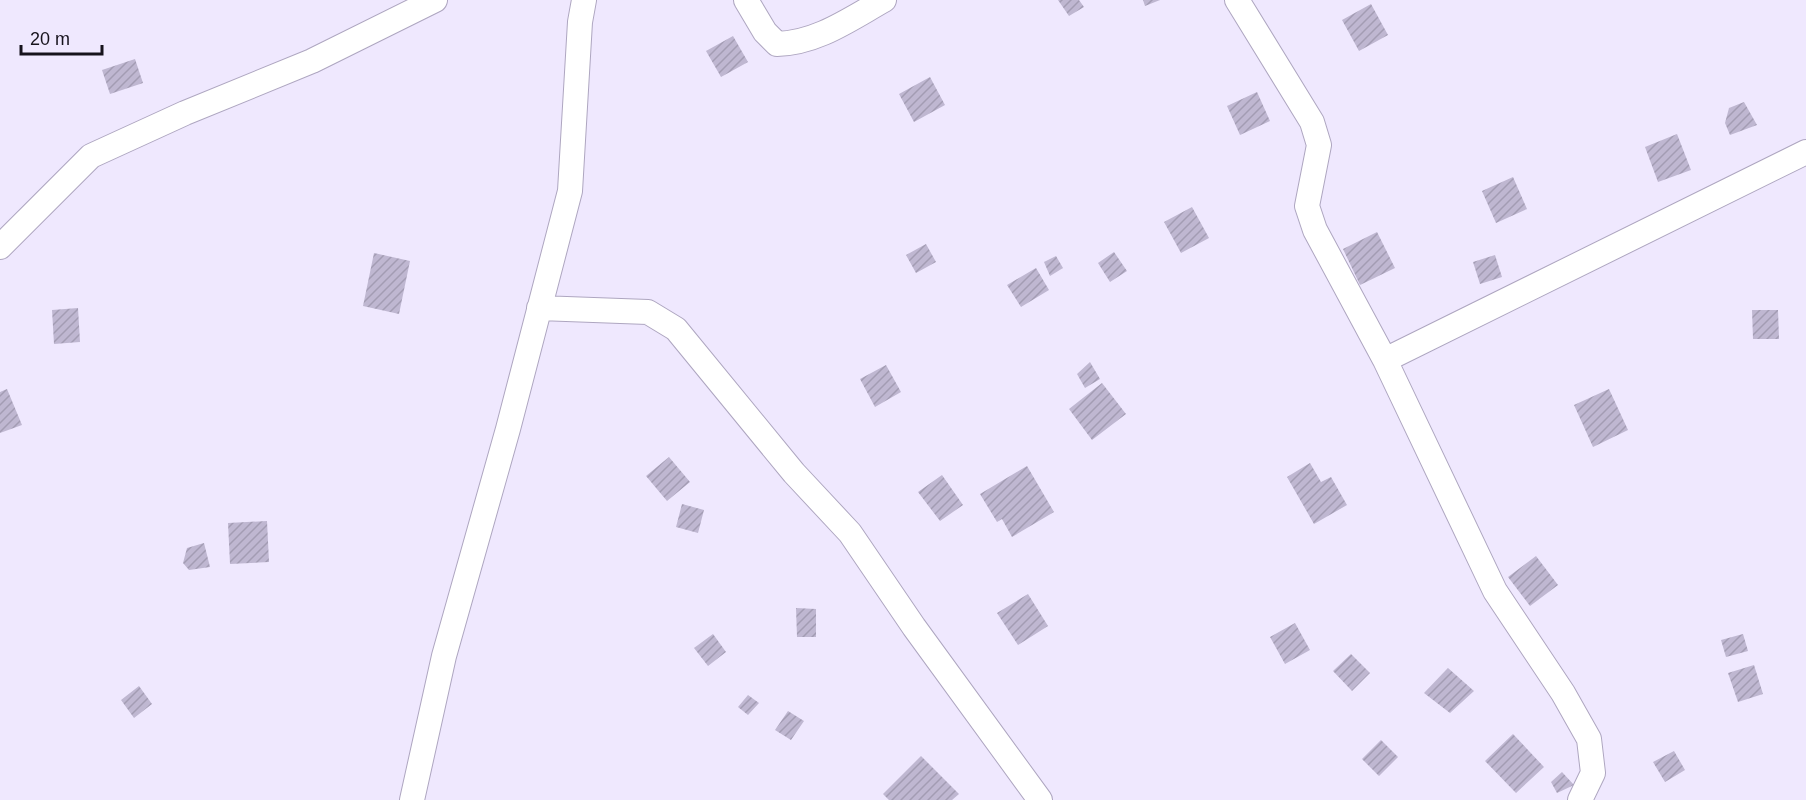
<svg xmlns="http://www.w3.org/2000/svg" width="1806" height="800" font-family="Helvetica,sans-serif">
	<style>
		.building { fill: url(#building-hatch) }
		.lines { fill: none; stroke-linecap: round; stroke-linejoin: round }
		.street-casing { stroke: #aea6c0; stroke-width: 26 }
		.street { stroke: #fff; stroke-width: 24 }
	</style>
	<defs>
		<pattern id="building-hatch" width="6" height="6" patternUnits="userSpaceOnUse" patternTransform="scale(1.5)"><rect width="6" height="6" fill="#bfb7d1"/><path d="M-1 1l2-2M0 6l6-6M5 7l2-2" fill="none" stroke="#a39cb3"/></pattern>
	</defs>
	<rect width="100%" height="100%" fill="#efe8fe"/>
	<path class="building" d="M1058,0h21l5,7 -15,9z
		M1143,0h17l-15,6z
		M1371,4l17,31 -29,16 -17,-31z
		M733,36l15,26 -27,15 -15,-26z
		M135,59l8,24 -33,11 -8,-24z
		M930,77l15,28 -31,17 -15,-28z
		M1257,92l13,29 -30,14 -13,-29z
		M1744,102l13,23 -27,10 -5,-12 4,-15z
		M1677,134l14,36 -33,12 -13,-35z
		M1513,177l14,32 -31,14 -14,-32z
		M1192,207l17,31 -28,15 -17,-31z
		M1377,232l18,36 -35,17 -17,-36z
		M926,244l10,18 -20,11 -10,-18z
		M1114,252l13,19 -17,11 -12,-19z
		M374,253l36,8 -11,53 -36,-8z
		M1495,255l7,22 -22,7 -7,-22z
		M1056,256l7,12 -13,8 -6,-14z
		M1036,268l13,22 -28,17 -14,-22z
		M78,308l2,34 -26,2 -2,-34z
		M1752,310h26l1,29h-26z
		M1090,362l10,17 -15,9 -8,-14z
		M886,365l15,27 -26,15 -15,-28z
		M1102,383l24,31 -34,26 -23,-31z
		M7,389l15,36 -22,8v-41z
		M1609,389l19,41 -35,17 -19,-42z
		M669,457l21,25 -23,19 -21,-25z
		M1310,463l11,19 10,-5 16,28 -33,19 -27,-47z
		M1027,466l27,46 -42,25 -10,-18 -5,3 -17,-28z
		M942,475l21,30 -23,16 -22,-29z
		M682,504l22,6 -6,23 -22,-6z
		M267,521l2,41 -39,2 -2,-41z
		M204,543l6,24 -21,3 -6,-7 4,-15z
		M1536,556l22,29 -28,21 -22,-29z
		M1028,594l20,32 -30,19 -21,-32z
		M796,608l20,1v28h-19z
		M1295,623l15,27 -25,14 -15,-27z
		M713,634l13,18 -18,14 -14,-18z
		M1743,634l5,17 -22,6 -5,-17z
		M1351,654l19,19 -18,18 -19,-20z
		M1754,665l9,29 -25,8 -10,-29z
		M1448,668l26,23 -24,22 -26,-20z
		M139,686l13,18 -18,14 -13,-18z
		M748,695l11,8 -11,12 -10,-8z
		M788,711l16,10 -13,19 -16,-10z
		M1513,734l31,33 -28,26 -31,-32z
		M1381,740l17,17 -19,19 -17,-17z
		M1674,751l11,19 -20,12 -12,-20z
		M921,756l38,38 -7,6h-63l-6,-6z
		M1562,772l12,13 -17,8 -6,-11z"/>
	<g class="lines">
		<defs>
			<path id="street" d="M746,0l19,32 12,12c40,-1 73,-25 107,-44
				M1237,0l75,122 7,23 -12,61 8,24 70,130 110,231 68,102 26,46 4,34 -13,27
				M0,247l91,-91 94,-43 127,-52 123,-61
				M539,308l109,4 28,17 118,144 56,60 64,94 126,173
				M1385,360l421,-208
				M412,800l32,-144 64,-227 62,-238 10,-169 4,-22"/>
		</defs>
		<use href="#street" class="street-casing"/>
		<use href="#street" class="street"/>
	</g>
	<path d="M21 45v9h81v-9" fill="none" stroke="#16121c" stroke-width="3"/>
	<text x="30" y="45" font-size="18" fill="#16121c" stroke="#efe8fe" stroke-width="4.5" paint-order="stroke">20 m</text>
</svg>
